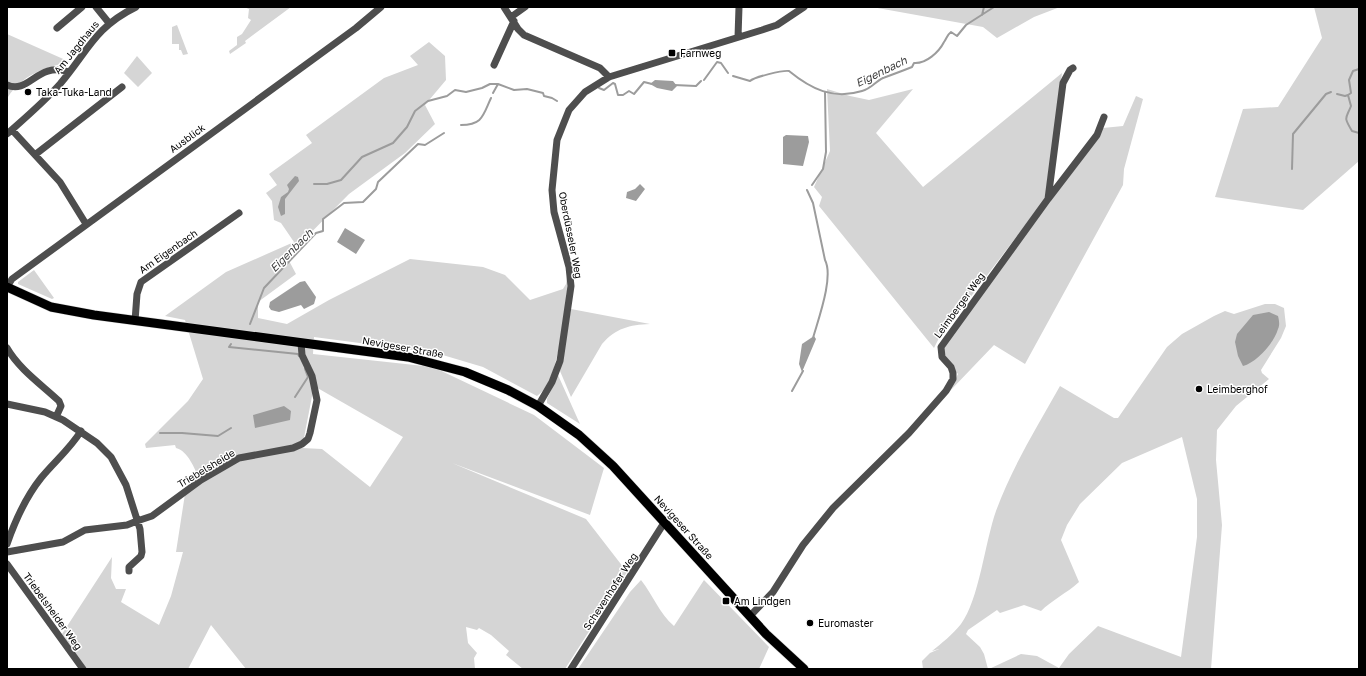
<svg xmlns="http://www.w3.org/2000/svg" width="1366" height="676" font-family="'Golos Text',sans-serif">
	<style>
		.green { fill: #d5d5d5; fill-rule: evenodd }
		.water { fill: #9c9c9c }
		.lines { fill: none; stroke-linecap: round; stroke-linejoin: round }
		.stream { stroke: #9c9c9c; stroke-width: 2 }
		.major-casing { stroke: #dbdbdb; stroke-width: 10 }
		.minor { stroke: #4e4e4e; stroke-width: 7 }
		.major { stroke: #000; stroke-width: 9 }
		.poi-dot { fill: #000; stroke: #fff; stroke-width: 1.5 }
		.labels { text-anchor: middle; dominant-baseline: central; stroke-width: 3; stroke-linejoin: round; paint-order: stroke }
		.street-label { font-size: 10px; fill: #000; stroke: #fff }
		.poi-label { font-size: 10px; fill: #000; stroke: #fff; text-anchor: start }
		.water-label { font-size: 11px; font-style: italic; fill: #3d3d3d; stroke: #fff }
	</style>
	<rect width="100%" height="100%" fill="#fff"/>
	<path class="green" d="M244,7h47l-46,34 1,2 -16,11 -1,-3 8,-6v-8l5,-3 9,-14 -3,-2 1,-9z
		M872,7h188l-26,10 -37,21 -14,-11z
		M1314,7h45v154l-56,49 -88,-13 28,-88 35,-2 44,-69z
		M177,25l11,29 -5,1 -2,-5h-2v-6h-7v-17z
		M7,34l63,28c-25,5 -48,13 -62,35z
		M429,42l16,14 1,24 -21,25 10,19 -30,29 -56,41 -62,63 9,17 -38,28v16l29,6 42,-24 81,-41 73,8 22,8 25,25 33,-11 3,-5 1,-8 1,8c-4,27 -8,98 -31,112l-54,-29 -47,-14 -122,-16 -1,17 120,13 101,48 70,53 -14,47 -138,-52 134,56 41,53 -62,97h-42l-17,-14 3,-4 -18,-16 -12,-7 -2,2 -11,-3 2,16 9,10 -3,5 1,11h-229l-35,-44 -23,44h-101l-25,-35 50,-77 -1,21 5,11h10l-5,13 38,23 12,-29 12,-44h-7l9,-58 14,-15c-4,-10 -11,-28 -23,-31l-1,-3 -29,3 -1,-4 43,-43 15,-22 -18,-59 -20,-4 61,-44 68,-30 -13,-19 -7,-3 -2,-19 -6,-8 11,-8 -8,-11 43,-31 -6,-8 78,-57 34,-13 -8,-9zM314,386l89,51 -33,50 -48,-38 -20,-1z
		M137,56l15,17 -14,14 -14,-14z
		M1062,73l-17,126 -107,141 -4,8 -115,-142 3,-9 -8,-10 16,-36 -3,-62 23,7 19,4 44,-11 -37,44 47,54z
		M1136,96l7,3 -19,70 -1,16 -98,179 -31,-19 -45,47 9,-18 -13,-16 -1,-14 159,-216 20,-2z
		M34,270l20,28 -2,1 -34,-15v-2z
		M1265,304h10l9,4 2,18 -5,12 -20,32 1,3 7,6 -33,27 -19,24 -1,30 6,65 -11,144h-222l32,-15 16,2 22,12 10,-14 29,-28 83,31 16,-120v-38l-15,-62 -60,26 -42,41 -13,21 -6,15 18,42c-12,11 -27,18 -38,29l-17,-6 -24,8 -3,-3 -29,20 -2,4 14,13 4,7 4,15h-65l-1,-8 8,-8 9,-4 -7,2c10,-8 20,-16 29,-27 18,-24 24,-82 35,-113 16,-44 41,-84 64,-125l54,32h4l49,-71 15,-13 32,-18 11,-5 9,3z
		M571,309l79,15c-21,1 -34,4 -48,20l-31,53 -11,-26z
		M558,375l22,49 -33,-21v-4z
		M641,580c12,15 18,33 33,46l30,-46 65,67 -10,22h-181l52,-77z"/>
	<path class="water" d="M655,80l18,1 4,5 -5,5 -15,-3 -7,-4z
		M786,135l22,1 1,6 -6,24 -20,-2v-27z
		M295,176l3,1 1,4 -14,18v15l-4,2 -3,-9 3,-10 7,-5 1,-3 -2,-4z
		M640,184l5,5 -9,12 -10,-3 1,-6 8,-3z
		M345,228l20,12 -9,14 -19,-12z
		M305,281l11,16 -2,7 -10,5 -3,-4 -22,7 -8,-2 -2,-3 1,-5 30,-20z
		M1269,312l9,4c1,4 2,9 0,13 -4,14 -21,33 -35,37l-5,-10 -3,-14 2,-8 16,-19z
		M814,336l2,3 -14,33 -3,-8 3,-20z
		M284,406l7,5 -1,9 -35,8 -2,-13z"/>
	<g class="lines">
		<path class="stream" d="M982,15l2,-8
			M733,76l17,5c4,-4 33,-11 39,-10 22,18 44,29 73,20 9,-2 14,-10 21,-13 11,-4 19,-7 29,-11l2,-4c12,1 25,-11 30,-21 3,-4 3,-7 7,-10l6,4 9,-11 28,-18
			M704,80l13,-18 4,1 7,10
			M674,85l22,1 5,-5
			M599,88l5,2 9,-7 2,1 3,11h5l6,-4 5,3 10,-12 8,2
			M493,93l5,-9 16,6 13,-1 16,4 1,3 8,2 5,3
			M1337,94l8,2 3,-1
			M1348,95l3,11c-5,13 -8,10 1,25l7,2
			M1348,95l3,-2 -2,-13 4,-9 6,-2
			M461,125c22,0 22,-10 30,-27
			M1292,169l1,-35 33,-40 5,-2
			M314,184h13l14,-4 21,-23 31,-14 14,-16 8,-16 13,-10 19,-5 8,-6 11,2 16,-4 8,-4h8
			M812,185l11,-16 3,-17 -1,-60
			M807,190l6,13 12,57c9,17 -7,60 -12,78
			M250,324l14,-36 52,-55 7,-2v-12l21,-16 19,-1 13,-13 2,-7 40,-38 7,1 19,-12
			M231,344l-2,3 69,7 1,2
			M792,391l11,-20
			M295,397l13,-20 -3,-8
			M160,433h22l36,3 13,-8"/>
		<defs>
			<path id="major" d="M7,287l44,20 43,8 314,42 57,15 43,18 30,16 41,29 34,31 153,168 38,35"/>
		</defs>
		<use href="#major" class="major-casing"/>
		<path class="minor" d="M96,7l13,16
			M504,7l14,22 6,6 76,33 9,9
			M511,17l14,-10
			M57,28l25,-21
			M738,37l1,-30
			M494,65l20,-44
			M7,85c22,10 30,-24 62,-13
			M12,130l48,52 26,42
			M7,134c18,-16 37,-32 53,-50 28,-33 35,-57 76,-77
			M36,154l86,-67
			M1048,199l49,-64 7,-18
			M7,287l5,-8 344,-251 25,-21
			M135,321l2,-27 4,-12 98,-69
			M7,348c12,21 35,37 52,53l2,5 -5,11
			M7,404l38,8 18,8 34,23 14,14 15,28 14,44 2,23 -1,4 -12,11v4
			M538,406l14,-24 8,-21 11,-75 -2,-19 -15,-55 -2,-22 5,-50 12,-30 16,-18 24,-15 153,-47 15,-5 27,-18
			M7,544c8,-23 18,-46 34,-66 13,-16 29,-29 40,-47
			M7,552l56,-10 22,-12 42,-5 10,-4 15,-5 49,-36 38,-22 54,-10 9,-4 6,-5 2,-6 7,-33 -5,-24 -10,-21 -1,-12
			M7,564l76,105
			M750,616l23,-24 30,-47 30,-37 76,-75 37,-42 7,-12v-6l-2,-6 -9,-10 -1,-10 107,-148 15,-116 7,-13 3,-2
			M571,669l93,-146"/>
		<use href="#major" class="major"/>
	</g>
	<g class="poi-dot">
		<rect x="668" y="49" width="8" height="8" rx="2"/>
		<circle cx="28" cy="92" r="4"/>
		<circle cx="1199" cy="389" r="4"/>
		<rect x="722" y="597" width="8" height="8" rx="2"/>
		<circle cx="810" cy="623" r="4"/>
	</g>
	<g class="labels">
		<g class="street-label">
			<text transform="translate(76 47) rotate(-51)">Am Jagdhaus</text>
			<text transform="translate(187 138) rotate(-36)">Ausblick</text>
			<text transform="translate(571 235) rotate(79)">Oberdüsseler Weg</text>
			<text transform="translate(168 251) rotate(-35)">Am Eigenbach</text>
			<text transform="translate(959 305) rotate(-54)">Leimberger Weg</text>
			<text transform="translate(403 347) rotate(10)">Nevigeser Straße</text>
			<text transform="translate(206 468) rotate(-31)">Triebelsheide</text>
			<text transform="translate(684 527) rotate(48)">Nevigeser Straße</text>
			<text transform="translate(610 591) rotate(-57)">Schevenhofer Weg</text>
			<text transform="translate(53 611) rotate(54)">Triebelsheider Weg</text>
		</g>
		<g class="poi-label">
			<text x="680" y="53">Farnweg</text>
			<text x="36" y="92">Taka-Tuka-Land</text>
			<text x="1207" y="389">Leimberghof</text>
			<text x="734" y="601">Am Lindgen</text>
			<text x="818" y="623">Euromaster</text>
		</g>
		<g class="water-label">
			<text transform="translate(881 71) rotate(-26)">Eigenbach</text>
			<text transform="translate(291 250) rotate(-45)">Eigenbach</text>
		</g>
	</g>
	<rect width="1366" height="676" fill="none" stroke="#000000" stroke-width="16"/>
</svg>
